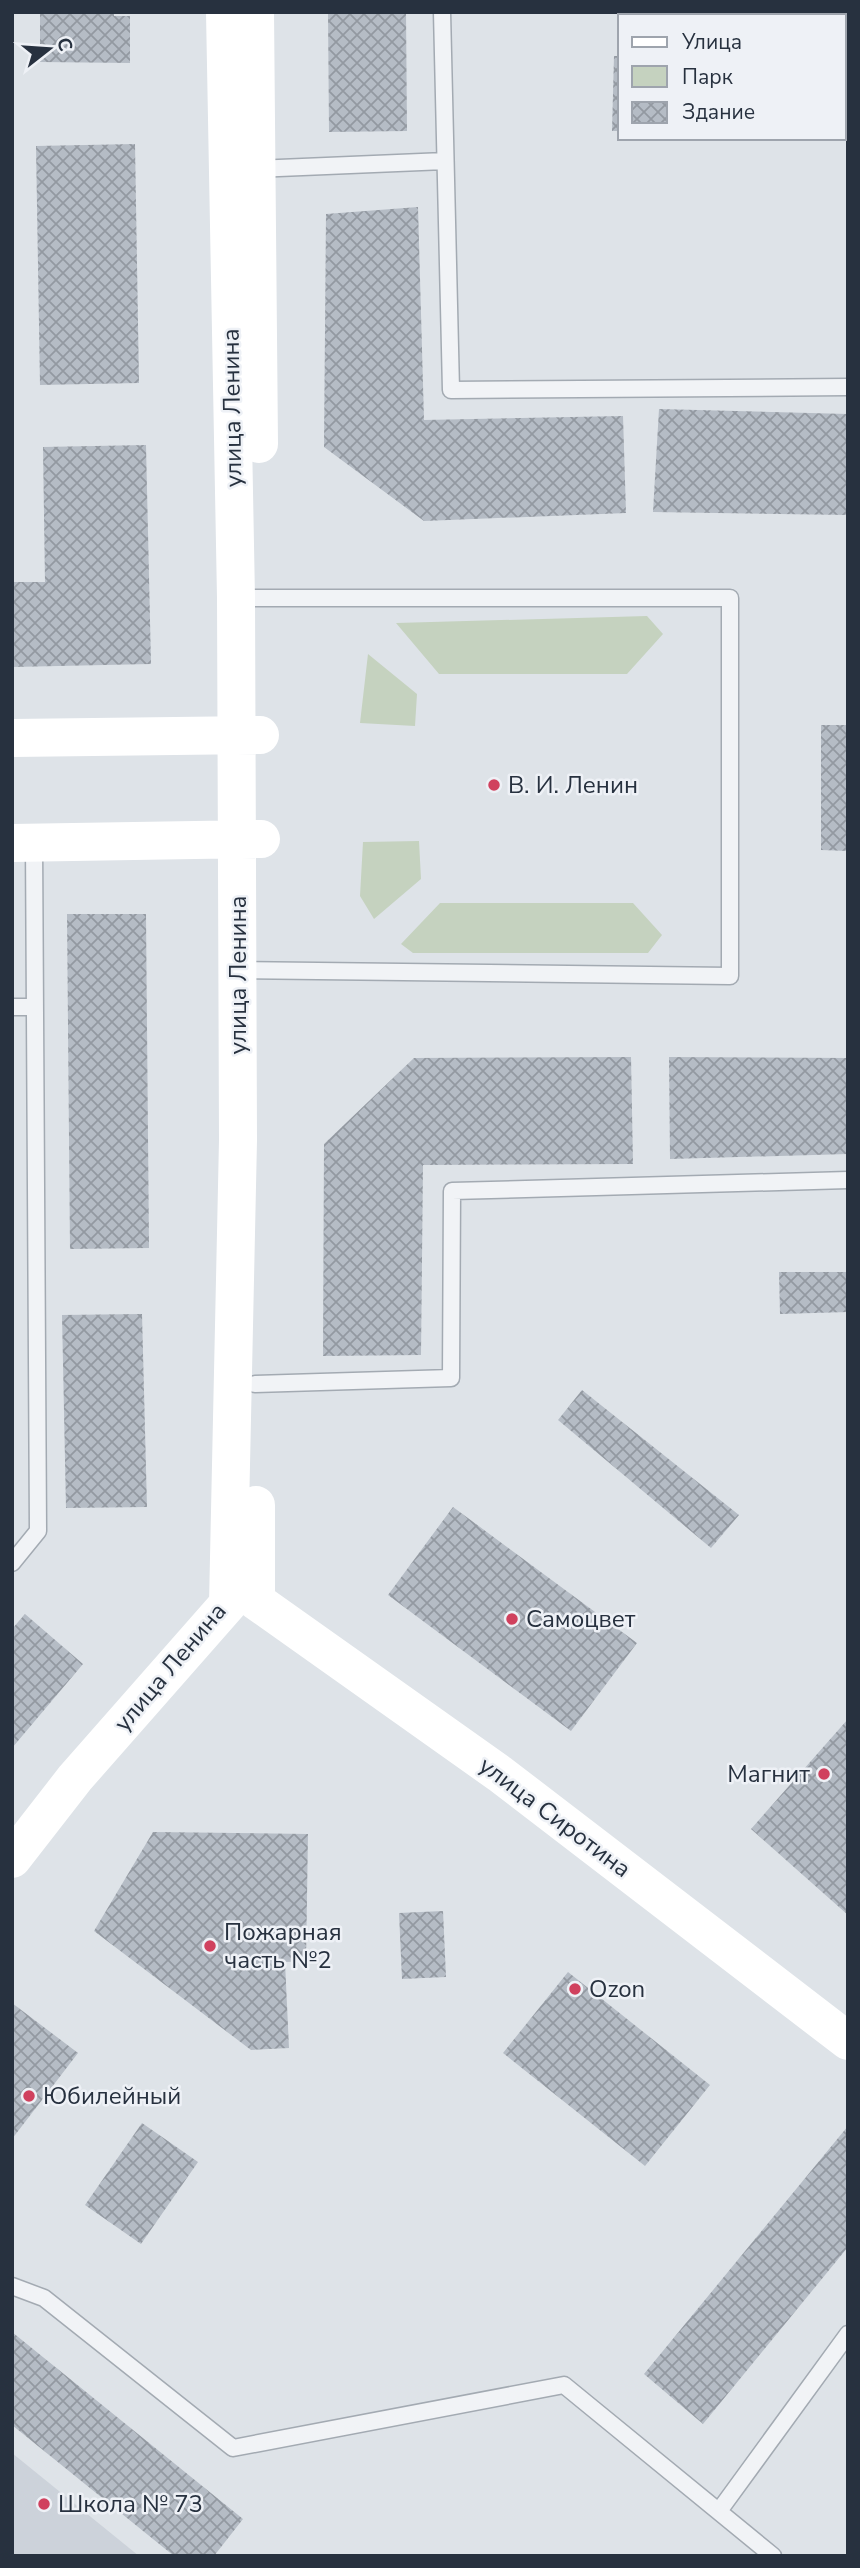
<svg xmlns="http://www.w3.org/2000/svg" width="860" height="2568" font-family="'Nunito Sans',sans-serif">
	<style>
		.built { fill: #ccd2da }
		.green { fill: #c5d2bf }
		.building { fill: url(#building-cross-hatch) }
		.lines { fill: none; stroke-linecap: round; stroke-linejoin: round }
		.lane-casing { stroke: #a3aab2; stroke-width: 19 }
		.lane { stroke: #f1f3f6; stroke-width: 16 }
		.secondary { stroke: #fff; stroke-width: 38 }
		.poi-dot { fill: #d0415e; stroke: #eef1f6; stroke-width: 2.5 }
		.labels { text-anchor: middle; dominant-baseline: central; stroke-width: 5; stroke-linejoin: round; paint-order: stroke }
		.street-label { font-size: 24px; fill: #27313f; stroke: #eef1f6 }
		.poi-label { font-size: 24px; fill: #27313f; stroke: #eef1f6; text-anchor: start }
	</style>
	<defs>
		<pattern id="building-cross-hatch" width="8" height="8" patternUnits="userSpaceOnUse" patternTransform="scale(1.75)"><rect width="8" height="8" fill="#b5bcc5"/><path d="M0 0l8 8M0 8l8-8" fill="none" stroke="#9399a1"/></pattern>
	</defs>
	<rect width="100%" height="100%" fill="#dee3e8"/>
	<path class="built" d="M12,2453l127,103h-127z"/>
	<path class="green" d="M647,616l16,18 -36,40h-188l-43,-51z
		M368,654l49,40 -2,32 -55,-3z
		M419,841l2,38 -47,40 -14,-23 3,-54z
		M440,903h193l29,32 -14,18h-235l-12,-9z"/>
	<path class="building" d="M40,12h74v4h16v47l-90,-1z
		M328,12h78l1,119 -78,1z
		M614,56h6v75h-8z
		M135,144l4,239 -99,2 -4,-239z
		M418,207l6,213 199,-4 3,97 -202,8 -100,-74 2,-233z
		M659,409l189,5v101l-195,-3z
		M146,445l5,219 -139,3v-85h33l-2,-135z
		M821,725h27v126l-27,-1z
		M67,914h79l3,334 -79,1z
		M631,1057l2,107 -210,1 -2,190 -98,1 1,-212 90,-86z
		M669,1057l179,1v96l-178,5z
		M779,1272h69v40l-68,2z
		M142,1314l5,193 -81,1 -4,-193z
		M582,1390l157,125 -28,33 -153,-128z
		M453,1507l184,136 -66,88 -183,-136z
		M25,1614l58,50 -71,84v-119z
		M848,1719v196l-97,-86z
		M153,1832l155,2 -2,127 -21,1 4,86 -38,2 -157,-119z
		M443,1911l3,66 -44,2 -3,-66z
		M568,1972l142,113 -65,81 -142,-113z
		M12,2003l66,50 -66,86z
		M142,2123l56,39 -57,82 -56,-39z
		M848,2126v121l-145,177 -59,-50z
		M12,2332l231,187 -29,37h-40l-162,-131z"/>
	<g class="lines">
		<defs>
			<path id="lane" d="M442,12l9,378 397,-3
				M255,169l190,-8
				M236,598h494v378l-492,-6
				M12,1007h23
				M255,1384l196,-6 1,-187 396,-11
				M12,1563l26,-32 -4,-688
				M12,2286l32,12 189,150 331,-63 209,171
				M719,2511l129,-177"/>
		</defs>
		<use href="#lane" class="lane-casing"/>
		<use href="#lane" class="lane"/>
		<path class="secondary" d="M255,12l4,432
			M12,738l248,-3
			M12,843l249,-4
			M256,1505v96
			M256,1601l244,173 348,267
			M12,1859l63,-81 153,-174 10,-464 -2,-542 -11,-586"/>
	</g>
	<g class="poi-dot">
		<circle cx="494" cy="785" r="7"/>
		<circle cx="512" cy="1619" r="7"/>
		<circle cx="824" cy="1774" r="7"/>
		<circle cx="210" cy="1946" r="7"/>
		<circle cx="575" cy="1989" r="7"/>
		<circle cx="29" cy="2096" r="7"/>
		<circle cx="44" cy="2504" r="7"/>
	</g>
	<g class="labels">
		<g class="street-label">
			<text transform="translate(232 408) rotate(-91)">улица Ленина</text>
			<text transform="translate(238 975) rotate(-90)">улица Ленина</text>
			<text transform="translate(170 1667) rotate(-50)">улица Ленина</text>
			<text transform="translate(555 1817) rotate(37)">улица Сиротина</text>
		</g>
		<g class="poi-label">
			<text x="508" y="785">В. И. Ленин</text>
			<text x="526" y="1619">Самоцвет</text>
			<text x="810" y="1774" text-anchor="end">Магнит</text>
			<text x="224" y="1932">Пожарная<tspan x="224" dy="28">часть №2</tspan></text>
			<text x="589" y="1989">Ozon</text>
			<text x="43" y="2096">Юбилейный</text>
			<text x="58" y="2504">Школа № 73</text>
		</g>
	</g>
	<rect width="860" height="2568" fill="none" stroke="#27313f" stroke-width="28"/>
	<rect x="618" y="14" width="228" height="126" fill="#eef1f6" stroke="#9ea4ad" stroke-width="2"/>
	<rect x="632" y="37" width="35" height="10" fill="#ffffff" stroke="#9ea4ad" stroke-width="2"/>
	<text x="682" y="49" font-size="21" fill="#27313f">Улица</text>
	<rect x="632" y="66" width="35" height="21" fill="#c5d2bf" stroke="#9ea4ad" stroke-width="2"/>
	<text x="682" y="84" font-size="21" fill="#27313f">Парк</text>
	<rect x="632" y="102" width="35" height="21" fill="url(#building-cross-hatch)" stroke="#9ea4ad" stroke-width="2"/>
	<text x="682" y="119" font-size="21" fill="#27313f">Здание</text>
	<g transform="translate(49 49) rotate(73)" stroke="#eef1f6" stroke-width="5" paint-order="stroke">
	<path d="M0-5L12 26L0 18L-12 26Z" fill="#27313f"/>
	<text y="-10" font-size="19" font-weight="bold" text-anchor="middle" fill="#27313f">С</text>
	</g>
</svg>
